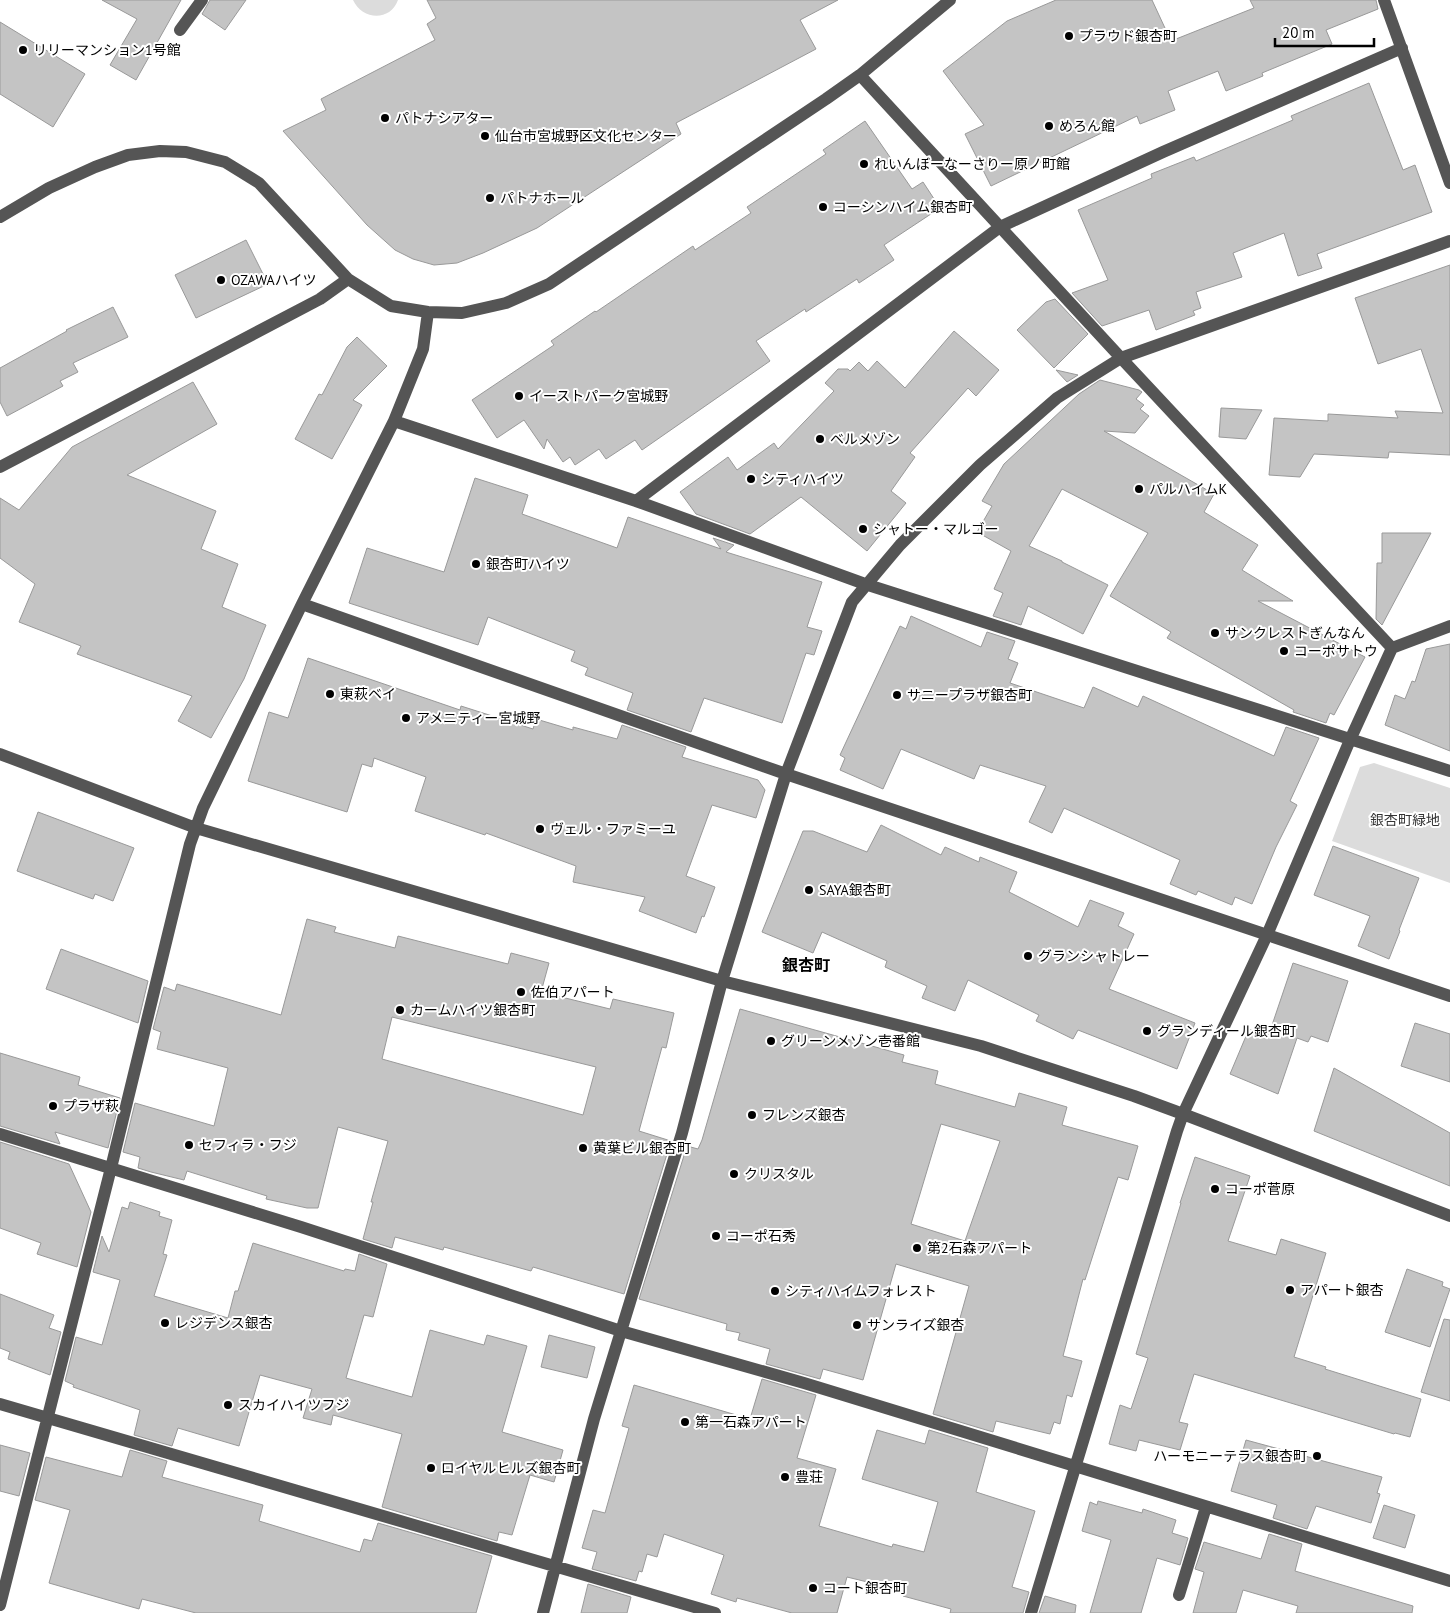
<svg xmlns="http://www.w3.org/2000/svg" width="1450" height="1613" font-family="'PT Sans','Noto Sans JP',sans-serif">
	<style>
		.green { fill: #dcdcdc }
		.building { fill: #c4c4c4; stroke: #999; fill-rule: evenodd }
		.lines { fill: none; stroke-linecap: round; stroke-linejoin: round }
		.minor { stroke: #555; stroke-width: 12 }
		.poi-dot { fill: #000; stroke: #fff; stroke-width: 2 }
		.labels { text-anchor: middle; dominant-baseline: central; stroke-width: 4; stroke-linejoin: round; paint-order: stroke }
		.poi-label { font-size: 14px; fill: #000; stroke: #fff; text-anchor: start }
		.park-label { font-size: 14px; fill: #333; stroke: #fff }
		.quarter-label { font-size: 16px; font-weight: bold; fill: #000; stroke: #fff }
	</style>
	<rect width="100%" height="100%" fill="#fff"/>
	<path class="green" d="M353,0h45c-8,22 -36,20 -45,0z
		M1374,763l76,25v95l-118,-42 28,-74z"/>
	<path class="building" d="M102,0h79l-45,80 -26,-15 27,-46z
		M210,0h36l-21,30 -23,-16z
		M427,0h411l-38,20 16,29 -140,74 5,11 -144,94 -54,25 -26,10 -23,2 -21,-6 -18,-9 -28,-25 -84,-94 43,-21 -5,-11 114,-59 -8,-16 9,-6z
		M1056,0h96l19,41 83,-33 -4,-8h126l2,9 -52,21 6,14 -70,29 1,3 -37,15 -8,-20 -50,20 7,19 -35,14 -3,-8 -146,70 -26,-52 19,-9 -41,-54 64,-50z
		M0,22l85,52 -32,53 -53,-33z
		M1369,83l34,87 12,-5 17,47 -115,42 5,14 -24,8 -14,-43 -51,20 9,24 -46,15 5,16 -8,3 2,4 -39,15 -7,-20 -47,16 -30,-33 36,-13 -30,-70 74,-32 -1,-4 43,-17 2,4 97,-41 -2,-4z
		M865,121l47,68 11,-7 17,26 -56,37 10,15 -35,23 -2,-4 -51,33 -1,-3 -49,32 14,20 -128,89 -7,-10 -29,19 -7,-10 -24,16 -5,-8 -7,5 -16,-23 -3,10 -20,-29 -27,18 -25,-38 82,-55 -3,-4 44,-30 1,1 97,-66 2,4 56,-37 -4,-6 79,-53 -3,-4z
		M246,240l22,44 -72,34 -21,-43z
		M1450,265v190l-61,-3 -1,6 -74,-4 -14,23 -31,-2 5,-57 54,3v-7l70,4 -3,-7 48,2 -22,-64 -43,15 -23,-66z
		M1055,299l33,35 -34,34 -37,-38 29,-28z
		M113,307l15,30 -55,26 5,9 -18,9 3,5 -56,30 -7,-14v-34l67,-37 -1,-1z
		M954,331l45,39 -23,26 -8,-8 -58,65 5,4 -24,34 15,12 -39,48 -66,-54 -51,37 -54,-20 -16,-22 48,-35 9,13 37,-27 4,6 56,-58 -9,-8 13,-14h10l2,2 9,-9 9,9 9,-10 28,27z
		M357,337l30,29 -34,34 9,5 -30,54 -37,-20 24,-45 3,1 25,-48z
		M1056,370l22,5 -11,7z
		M1100,380l39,10 3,2 -6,7 8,6 -4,4 9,7 -14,17 -31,-2 110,63 -10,18 54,33 -16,25 51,31h-35l107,56 -31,58 -4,-2 -4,10 -33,-11 1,-2 -127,-72 4,-6 -61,-36 38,-63 -86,-44 -33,57 33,15v1l46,23 -25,49 -55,-28 -7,19 -28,-9 10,-23 -9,-4 17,-38 -34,-19 15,-26 -10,-5 22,-37 75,-70z
		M193,382l24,42 -90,51 89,36 -15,38 37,15 -16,43 44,18 -22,54 -33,59 -33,-17 14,-25 -115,-42 4,-8 -62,-24 16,-38 -35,-26v-60l19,12 53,-63z
		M1221,408l41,2 -16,29 -27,-2z
		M475,478l53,17 -6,19 95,34 11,-31 93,32 -8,-11 21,7 -8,7 96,30 -15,45 15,4 -8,24 -8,-2 -24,70 -78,-25 -13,34 -64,-22 6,-17 -48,-18 3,-7 -17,-7 4,-10 -87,-34 -10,28 -129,-42 18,-55 77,24z
		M1382,533h49l-49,92 -6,-6 1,-56h5z
		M911,616l70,31 6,-15 28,9 -7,18 10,4 -8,20 74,25 9,-21 45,20 5,-11 131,60 12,-29 33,11 -29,63 7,4 -21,42 -24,57 -17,-7 -3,8 -34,-14 -2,4 -26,-11 10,-24 -116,-52 -12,25 -23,-11 17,-36 -66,-21 -6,14 -73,-30 -18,40 -43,-19 5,-12 -5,-3 60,-129 6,3z
		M1450,644v107l-65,-26 10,-30 10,4 7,-18 3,1 11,-33z
		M308,658l152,52 1,-4 72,23 3,-10 37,11v-3l44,12 5,-14 64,22 -4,10 76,23 7,10 -9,28 -44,-13 -26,71 29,11 -11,30 -2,-1 -6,17 -57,-22 6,-14 -72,-15 3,-16 -90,-33 -1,2 -70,-24 11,-34 -52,-19 -2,9 -10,-3 -15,48 -99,-31 21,-69 19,6z
		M38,812l96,36 -21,53 -18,-7 -2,5 -76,-28z
		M881,825l60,30 4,-8 34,15 1,-5 37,15 -8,20 69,35 12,-27 34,13 -6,13 16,8 -25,55 86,34 -18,46 -99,-39 -5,9 -37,-18 3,-6 -71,-35 -13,31 -33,-13 5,-12 -42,-19 2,-6 -65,-29 -9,21 -51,-21 41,-101h10l54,21z
		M1333,846l86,32 -20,52 1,1 -11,28 -31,-13 12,-30 -56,-21z
		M307,919l29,8 -2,5 61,16 3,-12 110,28 3,-11 38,10 -8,29 69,17 3,-10 61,14 -8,35 -4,-1 -23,84 32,10 -47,153 -91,-27 -2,4 -87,-24 -1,3 -48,-13 -3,11 -29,-9 10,-37h-2l17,-61 -50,-14 -20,81h-11l-41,-9 1,-3 -80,-25 -3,9 -33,-8 -13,-4 2,-11 -17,-5 12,-49 79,23 14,-58 -71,-19 4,-17 -8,-3 11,-42 11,4 2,-7 104,31zM392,1017l204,50 -13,48 -201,-56z
		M61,949l87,32 -10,42 -92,-34z
		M1293,963l55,18 -20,61 -17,-6 -3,6 -11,-4 -19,56 -48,-20 19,-45 19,8z
		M740,1009l164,46 -2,7 36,9 -3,13 80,23 4,-14 48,14 -5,18 76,21 -10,34 -10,-3 -33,103 -2,-1 -20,77 19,5 -10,36 -5,-2 -7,29 -6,-2 -4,12 -54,-13 -3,11 -60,-18 36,-128 -73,-22 -33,116 -40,-11 -3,10 -54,-15 4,-15 -32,-9 2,-7 -14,-3 1,-6 -88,-25 48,-153 11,3 4,-9zM941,1124l59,17 -35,100 -54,-17z
		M1415,1023l35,11v48l-49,-16z
		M0,1053l80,24 -2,8 42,13 -12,50 -53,-16 5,12 -60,-18z
		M1334,1068l116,65v53l-136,-55z
		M0,1142l69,22 22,48 -14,55 -40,-13 4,-11 -41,-15z
		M1195,1157l55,19 -22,65 48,14 5,-16 45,14 -32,104 32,10 -1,2 96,30 -11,38 -15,-4 -1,1 -200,-60 -15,48 9,2 -8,26 -41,-10 -3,11 -27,-7 11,-39 11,4 17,-51 -12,-4 45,-151h-1z
		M130,1202l30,10 -1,4 13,4 -9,34 4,1 -13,41 74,22 7,-27h3l15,-48 91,28 1,-2 10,2 4,-17 28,10 -14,53 -9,-2 -18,63 66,19 18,-67 54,15 3,-10 40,11 -25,86 61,18 -9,32 -24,-7 -18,60 -13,-3 -2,9 -115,-34 20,-73 -69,-19 -2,10 -28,-7 9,-29 -52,-14 -21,71 -61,-18 -6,18 -38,-11 6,-25 -67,-23 1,-2 -9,-4 11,-44 26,8 18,-65 -27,-8 9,-36 7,16 13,-45 6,2z
		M1407,1269l36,13 -1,4 8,3 -20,58 -45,-15z
		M0,1294l54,21 -5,13 12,4 -11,43 -42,-16 2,-7 -10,-4z
		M1444,1319l6,1v81l-29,-9z
		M549,1335l46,12 -8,31 -46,-11z
		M762,1379l54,16 -19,63 39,11 -17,57 73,21 1,-3 31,8 14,-50 -76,-23 15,-49 48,14 4,-14 59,18 -12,44 59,19 -23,76 17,5 -6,21h-73l1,-4 -48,-13 1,-5 -57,-14 -10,36h-45l-55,-15 -1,4 -25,-8 13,-39 -60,-21 -7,23 -10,-3 -5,18 -3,-1 -3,10 -44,-12 5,-17 -15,-4 11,-38 12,3 24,-85 -7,-2 12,-41 116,34z
		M1246,1440l136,37 -5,16 3,1 -9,29 -55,-17 -9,23 -34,-11 4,-13 -46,-14z
		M0,1445l30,8 -11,43 -19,-5z
		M130,1450l37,11 -5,16 101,28 -4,16 101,31 4,-13 8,2 6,-18 114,33 -16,57h-280l-54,-14 -3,10 -90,-26 21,-73 -35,-10 11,-43 76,20z
		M1098,1501l44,12 1,-4 33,11 -4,13 16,5 -8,27 -23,-7 -16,55h-51l21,-73 -29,-9 8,-29 7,3z
		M1384,1505l31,10 -10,33 -32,-10z
		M1269,1534l33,10 -7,27 118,35 -1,7h-116l2,-7 -55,-16 -7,23h-43l11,-41 -9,-3 9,-27 57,17z
		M588,1584l43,13 -4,16h-46z
		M1045,1596l31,9 -1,8h-36z"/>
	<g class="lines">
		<path class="minor" d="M1384,0l66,183
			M180,30l22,-30
			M860,75l261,283 271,290
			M0,217l49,-29 46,-21 33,-12 32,-4 26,1 39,10 34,21 89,96 43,27 37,6 34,1 44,-10 43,-19 277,-185 34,-24 90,-75
			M394,421l242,80 229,83 585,187
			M0,467l320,-168 28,-20
			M636,501l364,-274 163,-75 239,-104
			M302,604l484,170 664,222
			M0,754l196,74 526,153 259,65 153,50 49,18 267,102
			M0,1134l301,93 320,104 183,52 646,198
			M0,1404l715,209
			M1179,1595l27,-88
			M0,1605l111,-437 79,-324 13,-36 99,-204 92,-183 29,-72 5,-37
			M543,1613l51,-194 88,-286 40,-152 64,-207 66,-172 48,-57 80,-80 77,-67 64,-40 329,-117
			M1031,1613l146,-482 6,-17 84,-179 83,-195 42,-92 58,-22"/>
	</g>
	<g class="poi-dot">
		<circle cx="1069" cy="36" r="5"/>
		<circle cx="23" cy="50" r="5"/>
		<circle cx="385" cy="118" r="5"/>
		<circle cx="1049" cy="126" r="5"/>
		<circle cx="485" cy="136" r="5"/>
		<circle cx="864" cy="164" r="5"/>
		<circle cx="490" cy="198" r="5"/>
		<circle cx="823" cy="207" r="5"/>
		<circle cx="221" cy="280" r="5"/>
		<circle cx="519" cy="396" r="5"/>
		<circle cx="820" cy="439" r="5"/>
		<circle cx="751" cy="479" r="5"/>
		<circle cx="1139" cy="489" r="5"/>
		<circle cx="863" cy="529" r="5"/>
		<circle cx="476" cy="564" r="5"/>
		<circle cx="1215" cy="633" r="5"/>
		<circle cx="1284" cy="651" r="5"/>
		<circle cx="330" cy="694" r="5"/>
		<circle cx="897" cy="695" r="5"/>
		<circle cx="406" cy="718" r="5"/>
		<circle cx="540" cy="829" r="5"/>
		<circle cx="809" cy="890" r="5"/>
		<circle cx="1028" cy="956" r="5"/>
		<circle cx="521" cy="992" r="5"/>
		<circle cx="400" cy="1010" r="5"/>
		<circle cx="1147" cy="1031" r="5"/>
		<circle cx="771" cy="1041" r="5"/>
		<circle cx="53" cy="1106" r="5"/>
		<circle cx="752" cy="1115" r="5"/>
		<circle cx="189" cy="1145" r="5"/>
		<circle cx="583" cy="1148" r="5"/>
		<circle cx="734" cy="1174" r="5"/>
		<circle cx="1215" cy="1189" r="5"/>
		<circle cx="716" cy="1236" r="5"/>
		<circle cx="917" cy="1248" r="5"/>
		<circle cx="1290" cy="1290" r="5"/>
		<circle cx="775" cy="1291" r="5"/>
		<circle cx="165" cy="1323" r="5"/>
		<circle cx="857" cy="1325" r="5"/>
		<circle cx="228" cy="1405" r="5"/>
		<circle cx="685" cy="1422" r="5"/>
		<circle cx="1317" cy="1456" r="5"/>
		<circle cx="431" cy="1468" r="5"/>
		<circle cx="785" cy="1477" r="5"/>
		<circle cx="813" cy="1588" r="5"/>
	</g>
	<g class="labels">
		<g class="poi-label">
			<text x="1079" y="36">プラウド銀杏町</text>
			<text x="33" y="50">リリーマンション1号館</text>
			<text x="395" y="118">パトナシアター</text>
			<text x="1059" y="126">めろん館</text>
			<text x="495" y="136">仙台市宮城野区文化センター</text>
			<text x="874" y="164">れいんぼーなーさりー原ノ町館</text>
			<text x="500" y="198">パトナホール</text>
			<text x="833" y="207">コーシンハイム銀杏町</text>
			<text x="231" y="280">OZAWAハイツ</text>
			<text x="529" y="396">イーストパーク宮城野</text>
			<text x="830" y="439">ベルメゾン</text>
			<text x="761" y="479">シティハイツ</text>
			<text x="1149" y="489">パルハイムK</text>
			<text x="873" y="529">シャトー・マルゴー</text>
			<text x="486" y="564">銀杏町ハイツ</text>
			<text x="1225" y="633">サンクレストぎんなん</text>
			<text x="1294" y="651">コーポサトウ</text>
			<text x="340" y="694">東萩ベイ</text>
			<text x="907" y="695">サニープラザ銀杏町</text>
			<text x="416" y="718">アメニティー宮城野</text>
			<text x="550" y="829">ヴェル・ファミーユ</text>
			<text x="819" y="890">SAYA銀杏町</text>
			<text x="1038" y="956">グランシャトレー</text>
			<text x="531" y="992">佐伯アパート</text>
			<text x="410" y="1010">カームハイツ銀杏町</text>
			<text x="1157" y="1031">グランディール銀杏町</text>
			<text x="781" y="1041">グリーンメゾン壱番館</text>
			<text x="63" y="1106">プラザ萩</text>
			<text x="762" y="1115">フレンズ銀杏</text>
			<text x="199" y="1145">セフィラ・フジ</text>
			<text x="593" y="1148">黄葉ビル銀杏町</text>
			<text x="744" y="1174">クリスタル</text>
			<text x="1225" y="1189">コーポ菅原</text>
			<text x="726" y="1236">コーポ石秀</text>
			<text x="927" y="1248">第2石森アパート</text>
			<text x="1300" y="1290">アパート銀杏</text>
			<text x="785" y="1291">シティハイムフォレスト</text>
			<text x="175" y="1323">レジデンス銀杏</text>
			<text x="867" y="1325">サンライズ銀杏</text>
			<text x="238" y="1405">スカイハイツフジ</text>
			<text x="695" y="1422">第一石森アパート</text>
			<text x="1307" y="1456" text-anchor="end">ハーモニーテラス銀杏町</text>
			<text x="441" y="1468">ロイヤルヒルズ銀杏町</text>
			<text x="795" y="1477">豊荘</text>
			<text x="823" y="1588">コート銀杏町</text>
		</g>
		<g class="park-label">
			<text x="1405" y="820">銀杏町緑地</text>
		</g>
		<g class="quarter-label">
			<text x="806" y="965">銀杏町</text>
		</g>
	</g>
	<path d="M1275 38v8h99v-8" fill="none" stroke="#000000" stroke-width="2.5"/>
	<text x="1282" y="38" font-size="15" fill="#000000" stroke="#ffffff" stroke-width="4" paint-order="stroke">20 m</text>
</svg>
